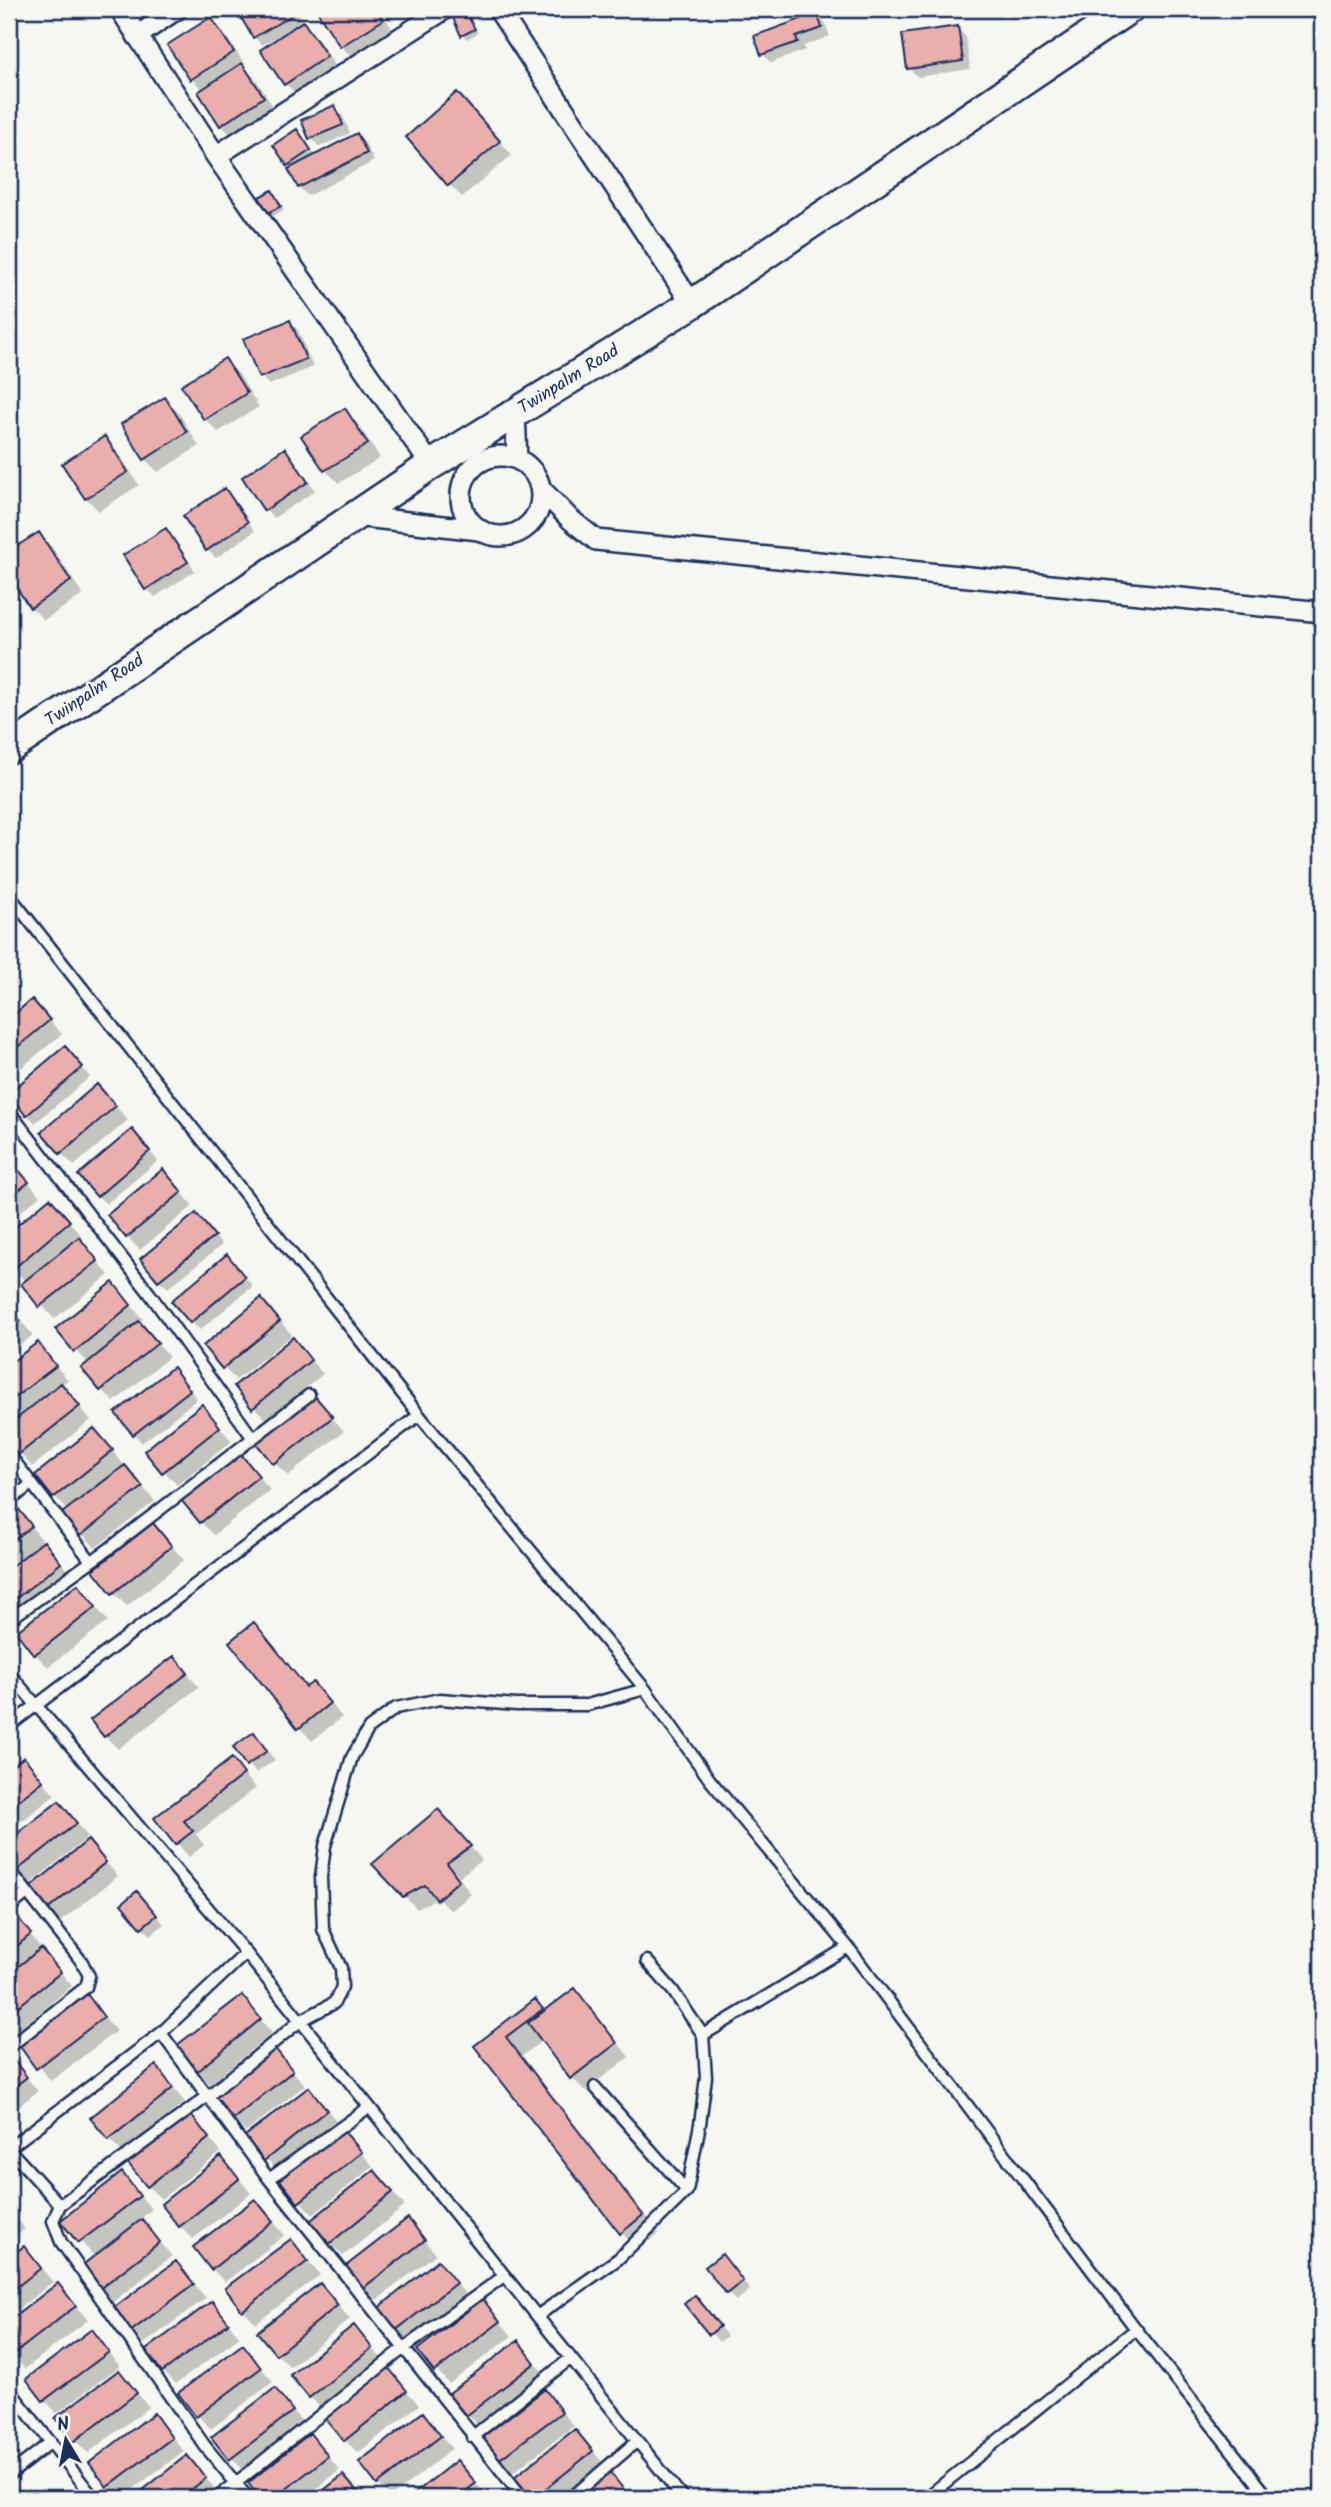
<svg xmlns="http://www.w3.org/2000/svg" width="1331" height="2507" font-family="Kalam,sans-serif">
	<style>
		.shadow { fill: #0003 }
		.building { fill: #eaafad; stroke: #1b2f5e; stroke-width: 2 }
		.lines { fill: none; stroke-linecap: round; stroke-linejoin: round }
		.lane-casing { stroke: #1b2f5e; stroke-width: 15 }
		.street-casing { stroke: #1b2f5e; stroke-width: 24 }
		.secondary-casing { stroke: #1b2f5e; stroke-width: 33 }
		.lane { stroke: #f6f6f2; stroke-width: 10 }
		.street { stroke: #f6f6f2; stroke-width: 19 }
		.secondary { stroke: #f6f6f2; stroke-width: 28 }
		.labels { text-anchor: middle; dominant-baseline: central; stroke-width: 5; stroke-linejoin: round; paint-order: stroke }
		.street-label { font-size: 18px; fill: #1b2f5e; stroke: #f6f6f2 }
	</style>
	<rect width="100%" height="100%" fill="#f6f6f2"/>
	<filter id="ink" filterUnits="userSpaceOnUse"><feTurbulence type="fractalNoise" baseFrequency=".0143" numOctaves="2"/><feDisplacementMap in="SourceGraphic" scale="14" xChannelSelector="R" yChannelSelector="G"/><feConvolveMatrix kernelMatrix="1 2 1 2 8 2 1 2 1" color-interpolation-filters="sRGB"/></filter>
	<g filter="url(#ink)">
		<path class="shadow" d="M238,9h59l7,12 -2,1 14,14 22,34 -39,27 -13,-13v-52l-24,13 -8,-8z
			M324,9h56l15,25 -41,25 -13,-13 -21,-34z
			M408,9h22l-15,7z
			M465,12l13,21 -11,6 -4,-4z
			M816,15l9,8 5,13 -26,10 1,4 -34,13 -8,-9z
			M210,19l13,13 23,34 -2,1 11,11 21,33 -42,27 -13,-13 -21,-33 3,-2 -11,-11 -22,-33z
			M957,28l9,9 4,32 -52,8 -9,-9z
			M457,94l55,61 -50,42 -13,-13z
			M334,107l9,9 7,17 -31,14 -8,-9z
			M297,132l19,24 40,-21 9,8 9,18 -66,35 -9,-9 -11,-22z
			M272,192l12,18 -11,6 -4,-4z
			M289,322l9,8 15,37 -44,18 -8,-8z
			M224,360l14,13 21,34 -41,25 -13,-13 -21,-34z
			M164,399l14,13 21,34 -41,26 -13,-13z
			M345,410l13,14 22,34 -41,25 -14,-13 -21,-34z
			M105,439l13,13 21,33 -40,26 -13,-13z
			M285,451l8,8 22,32 -41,27 -8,-8z
			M224,490l31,41 -39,27 -9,-8z
			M166,530l8,8 21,33 -40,26 -9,-9z
			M38,534l14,13 31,48 -39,25 -13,-13 -22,-35v-19z
			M9,636l7,12 -7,6z
			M32,1002l30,32 -53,44v-57z
			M65,1048l25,29 -55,46 -25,-28z
			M110,1100l18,20 -54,46 -13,-13z
			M140,1140l18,21 -52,43 -8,-8z
			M9,1160l31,36 -31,25z
			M176,1185l17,21 -53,44 -13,-13z
			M50,1200l31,35 -3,4 31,36 -55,44 -31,-35 3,-2 -17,-18v-29z
			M205,1224l17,21 -54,43 -9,-8z
			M235,1265l18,21 -53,44 -9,-8z
			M113,1285l30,34 -4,3 30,35 -55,45 -13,-13 -12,-25 -31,-34z
			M9,1307l24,28 -24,19z
			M273,1313l19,22 -56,45 -13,-13z
			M293,1340l30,34 -56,46 -13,-13z
			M38,1345l30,35 -7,5 30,35 -59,47 -23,-27v-74z
			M181,1378l16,21 -55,44 -25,-29z
			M314,1397l30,34 -56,45 -13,-13z
			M202,1407l30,34 -55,44 -31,-34z
			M94,1430l61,71 -60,47 -30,-35 3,-2 -31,-35z
			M240,1456l30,34 -56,45 -13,-13z
			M14,1506l59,71 -58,45 -6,-7v-105z
			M153,1525l31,35 -57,46 -13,-13z
			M78,1587l30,34 -60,46 -13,-13z
			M254,1625l54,63 5,-4 29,33 -30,24 -13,-14z
			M174,1659l25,28 -81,62 -13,-13z
			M254,1735l21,25 -19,13 -21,-25z
			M24,1760l31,35 -46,36v-60z
			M231,1760l25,28 -60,46 8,11 -15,12 -33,-39z
			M59,1803l29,34 -58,47 -21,-23v-19z
			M451,1824l31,36 -23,17 12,17 -20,17 -13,-13 -21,11 -43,-45z
			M88,1842l30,34 -58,46 -13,-13z
			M146,1902l18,22 -13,11 -9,-8z
			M12,1913l60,73 -60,49 -3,-3v-116z
			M575,1991l13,13 41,53 -44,34 -13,-13 -29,-38 -21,16 137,177 -21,17 -17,-18 -145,-186 59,-44 11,11z
			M87,1997l29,34 -65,50 -30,-35z
			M242,1998l30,35 -62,51 -13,-13z
			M274,2050l31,35 -59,47 -13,-13z
			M9,2057l29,34 -29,23z
			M155,2068l30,34 -63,50 -13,-13z
			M309,2089l30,35 -60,49 -31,-37z
			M191,2117l30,35 -60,47 -13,-13z
			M343,2132l30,34 -60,49 -31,-34z
			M221,2158l30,35 -58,46 -13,-13z
			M121,2175l31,34 -12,10 32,37 -59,46 -13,-13 -5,-32 -33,-36z
			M387,2186l18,20 -62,50 -13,-13z
			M255,2201l30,34 -60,47 -13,-13z
			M9,2208l16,21 -16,12z
			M407,2220l29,34 -59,46 -13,-13z
			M291,2241l29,34 -64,48 -13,-13z
			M24,2248l29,34 -44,34v-56z
			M176,2263l30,35 -62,46 -29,-35z
			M438,2263l30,34 -58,46 -30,-34z
			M730,2265l20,25 -14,11 -9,-9z
			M57,2285l31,35 -63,49 -16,-17v-29z
			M320,2285l30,34 -60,48 -13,-13z
			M483,2301l29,35 -63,48 -30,-34z
			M212,2304l28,33 -64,47 -13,-13z
			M686,2304l17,2 24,30 -8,6z
			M353,2327l31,35 -61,48 -13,-13z
			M91,2332l29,34 -63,47 -13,-13z
			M517,2343l30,34 -67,51 -29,-34z
			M243,2346l30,36 -62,47 -13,-13z
			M388,2370l31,35 -61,48 -13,-13z
			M119,2372l30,35 -61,46 -14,-13z
			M275,2390l30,35 -61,47 -30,-35z
			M545,2392l29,34 -62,47 -29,-34z
			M423,2415l29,34 -61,48 -13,-13z
			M154,2416l30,35 -63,47 -13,-12z
			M9,2421l12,15 -12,9z
			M575,2431l30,34 -42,33h-32l-16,-19z
			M310,2436l30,34 -36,28h-42l-12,-15z
			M187,2457l31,35 -8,6h-74z
			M457,2462l31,35 -76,1z
			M609,2475l22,23h-51z
			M343,2477l20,21h-47z"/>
		<path class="building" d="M236,9h59l2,3 -44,26z
			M321,9h55l7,11 -43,27 -23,-36z
			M465,10l10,19 -14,7 -9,-20z
			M817,13l5,15 -26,9 2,5 -37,13 -7,-19z
			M211,17l23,35 -44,28 -23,-35z
			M303,21l24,35 -43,29 -24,-35z
			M958,26l5,35 -56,8 -5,-35z
			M242,63l22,34 -44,29 -22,-34z
			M457,92l43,49 -52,45 -42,-49z
			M335,105l8,20 -34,14 -8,-19z
			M297,129l14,21 -24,16 -14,-21z
			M357,133l10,20 -69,35 -10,-19z
			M272,190l9,16 -13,7 -9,-16z
			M290,320l16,39 -47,19 -16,-39z
			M225,358l22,35 -43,27 -23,-35z
			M165,397l22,35 -43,28 -23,-36z
			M345,408l23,36 -44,27 -23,-35z
			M105,436l23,36 -43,27 -23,-35z
			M285,448l23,34 -44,29 -22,-34z
			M225,488l23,34 -42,29 -23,-35z
			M166,528l22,34 -43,28 -22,-35z
			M39,532l32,49 -41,27 -21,-32v-25z
			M32,999l18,21 -41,34v-35z
			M65,1046l18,21 -57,49 -17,-23z
			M97,1084l19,22 -56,48 -19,-22z
			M132,1129l18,22 -53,46 -19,-22z
			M9,1159l20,23 -20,16z
			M163,1169l19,23 -56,46 -19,-23z
			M50,1198l20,23 -58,49 -3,-4v-34z
			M196,1213l19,23 -57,45 -18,-22z
			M79,1237l19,24 -59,46 -18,-23z
			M227,1254l18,23 -55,46 -19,-22z
			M113,1282l18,23 -57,47 -19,-23z
			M261,1298l19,23 -58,48 -19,-23z
			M9,1306l12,15 -12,10z
			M139,1321l19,22 -58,48 -19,-23z
			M293,1337l18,23 -59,49 -18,-23z
			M38,1342l18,24 -47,36v-38z
			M173,1367l17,23 -57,45 -18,-22z
			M61,1383l19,23 -62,49 -9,-12v-18z
			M314,1395l19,22 -60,47 -18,-22z
			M202,1404l18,23 -58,46 -18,-22z
			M94,1428l19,22 -60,48 -18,-23z
			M240,1453l19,23 -59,47 -19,-23z
			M125,1465l18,22 -63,49 -18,-23z
			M14,1503l18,23 -23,18v-36z
			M153,1523l19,23 -60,48 -19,-24z
			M44,1541l17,22 -52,41v-36z
			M78,1584l18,23 -62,48 -18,-23z
			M254,1622l52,65 7,-5 17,21 -32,26 -69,-87z
			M174,1656l14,17 -84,64 -14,-17z
			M254,1732l13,19 -21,15 -13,-19z
			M24,1757l19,24 -34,27v-39z
			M232,1758l12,16 -60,47 9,10 -18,14 -21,-27z
			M59,1801l18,22 -62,49 -6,-8v-24z
			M438,1809l33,37 -24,17 12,17 -22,20 -12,-15 -22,12 -31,-33z
			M88,1840l18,22 -60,49 -18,-22z
			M137,1891l20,24 -16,13 -20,-24z
			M13,1911l18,23 -22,19v-39z
			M41,1948l20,24 -52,42v-40z
			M575,1988l42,55 -47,36 -42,-56z
			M87,1994l17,23 -68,52 -17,-24z
			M242,1995l19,24 -65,53 -20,-26z
			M535,1999l8,10 -37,28 137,178 -23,19 -146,-188z
			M274,2047l19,24 -61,49 -19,-24z
			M9,2054l18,23 -18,14z
			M156,2065l17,23 -65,52 -18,-22z
			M309,2087l18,23 -63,51 -19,-25z
			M191,2115l18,23 -62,49 -19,-24z
			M343,2130l19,22 -64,51 -18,-23z
			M221,2156l18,23 -60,48 -18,-23z
			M374,2170l19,22 -64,52 -19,-23z
			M122,2172l18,24 -62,47 -18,-22z
			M255,2199l18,22 -62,49 -18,-23z
			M408,2218l17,22 -62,48 -17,-22z
			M142,2219l18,23 -62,48 -18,-23z
			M291,2239l17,22 -66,50 -17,-23z
			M24,2246l17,22 -32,25v-35z
			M722,2254l21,27 -17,13 -21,-27z
			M438,2260l18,23 -61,48 -18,-22z
			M176,2261l18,23 -64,48 -18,-23z
			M58,2283l18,23 -66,51 -1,-36z
			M320,2283l18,22 -62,50 -19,-23z
			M695,2295l25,31 -11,9 -25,-31z
			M483,2299l17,23 -66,50 -17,-22z
			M212,2301l17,22 -67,49 -16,-22z
			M354,2325l18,23 -63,50 -19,-23z
			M92,2329l17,23 -66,49 -17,-22z
			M518,2340l17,23 -69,53 -18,-22z
			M243,2344l18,24 -65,49 -18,-24z
			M388,2367l19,24 -63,50 -20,-24z
			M119,2370l18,23 -64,49 -18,-24z
			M275,2388l18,23 -64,49 -18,-23z
			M545,2389l17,23 -65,49 -17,-22z
			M423,2412l18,24 -64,49 -18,-23z
			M154,2413l18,25 -65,49 -18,-24z
			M575,2429l18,22 -59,47h-5l-16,-20z
			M310,2433l18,23 -53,42h-15l-12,-15z
			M187,2455l19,23 -25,20h-48z
			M457,2460l19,23 -19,15h-48z
			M610,2472l18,23 -4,3h-47z
			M343,2475l19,22 -48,1z"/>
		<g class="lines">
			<defs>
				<path id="lane" d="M9,895l410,520 226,274 65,91 138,167 288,382 133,169
					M9,918l11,-9
					M9,1111l141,183 102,143
					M9,1454l82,107
					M9,1502l22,-18
					M9,1620l101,-72 199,-153
					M9,1673l237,280 437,545
					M9,1726l410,-311
					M9,1869l73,93 7,14 -3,11 -77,60
					M9,1908l18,-15
					M161,2033l108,146 254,319
					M703,2035l145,-88
					M595,2087l92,104
					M9,2148l152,-115 85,-80
					M9,2149l51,56
					M269,2179l100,-72
					M537,2316l81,-57 69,-68 13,-67 6,-47 -3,-42 -30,-44 -26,-30
					M9,2389l85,109
					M472,2437l99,-79
					M9,2475l42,-33
					M217,2498l187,-150 100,-72
					M248,2498l-43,-52 -144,-204 -8,-21 7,-16 148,-109 92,-75 34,-18 8,-16 -1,-19 -18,-39 -2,-52 4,-31 27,-89 17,-29 27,-20 44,-9 77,6h70l58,-16
					M571,2498l66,-57
					M926,2498l210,-169"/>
				<path id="street" d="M120,9l96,147 215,309
					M498,9l194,295
					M137,36l40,-27
					M216,156l229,-147
					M515,413l2,46
					M461 496a40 40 0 1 1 80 0a40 40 0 1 1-80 0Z
					M540,488l30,31 26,21 726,72
					M355,516l124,14"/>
				<path id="secondary" d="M9,749l422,-284 261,-161 437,-295"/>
			</defs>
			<use href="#lane" class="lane-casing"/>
			<use href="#street" class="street-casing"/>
			<use href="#secondary" class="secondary-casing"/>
			<use href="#lane" class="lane"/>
			<use href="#street" class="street"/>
			<use href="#secondary" class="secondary"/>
		</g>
	</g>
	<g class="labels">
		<g class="street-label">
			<text transform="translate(569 380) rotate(-32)">Twinpalm Road</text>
			<text transform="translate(95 691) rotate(-34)">Twinpalm Road</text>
		</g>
	</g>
	<rect width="1331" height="2507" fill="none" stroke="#f6f6f2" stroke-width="35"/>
	<rect x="18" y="18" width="1296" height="2472" fill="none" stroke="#1b2f5e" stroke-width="2.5" filter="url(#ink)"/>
	<g transform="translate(66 2440) rotate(350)" stroke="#f6f6f2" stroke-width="5" paint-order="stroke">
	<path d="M0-5L12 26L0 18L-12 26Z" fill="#1b2f5e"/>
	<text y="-10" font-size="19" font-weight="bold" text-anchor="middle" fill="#1b2f5e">N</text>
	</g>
</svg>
